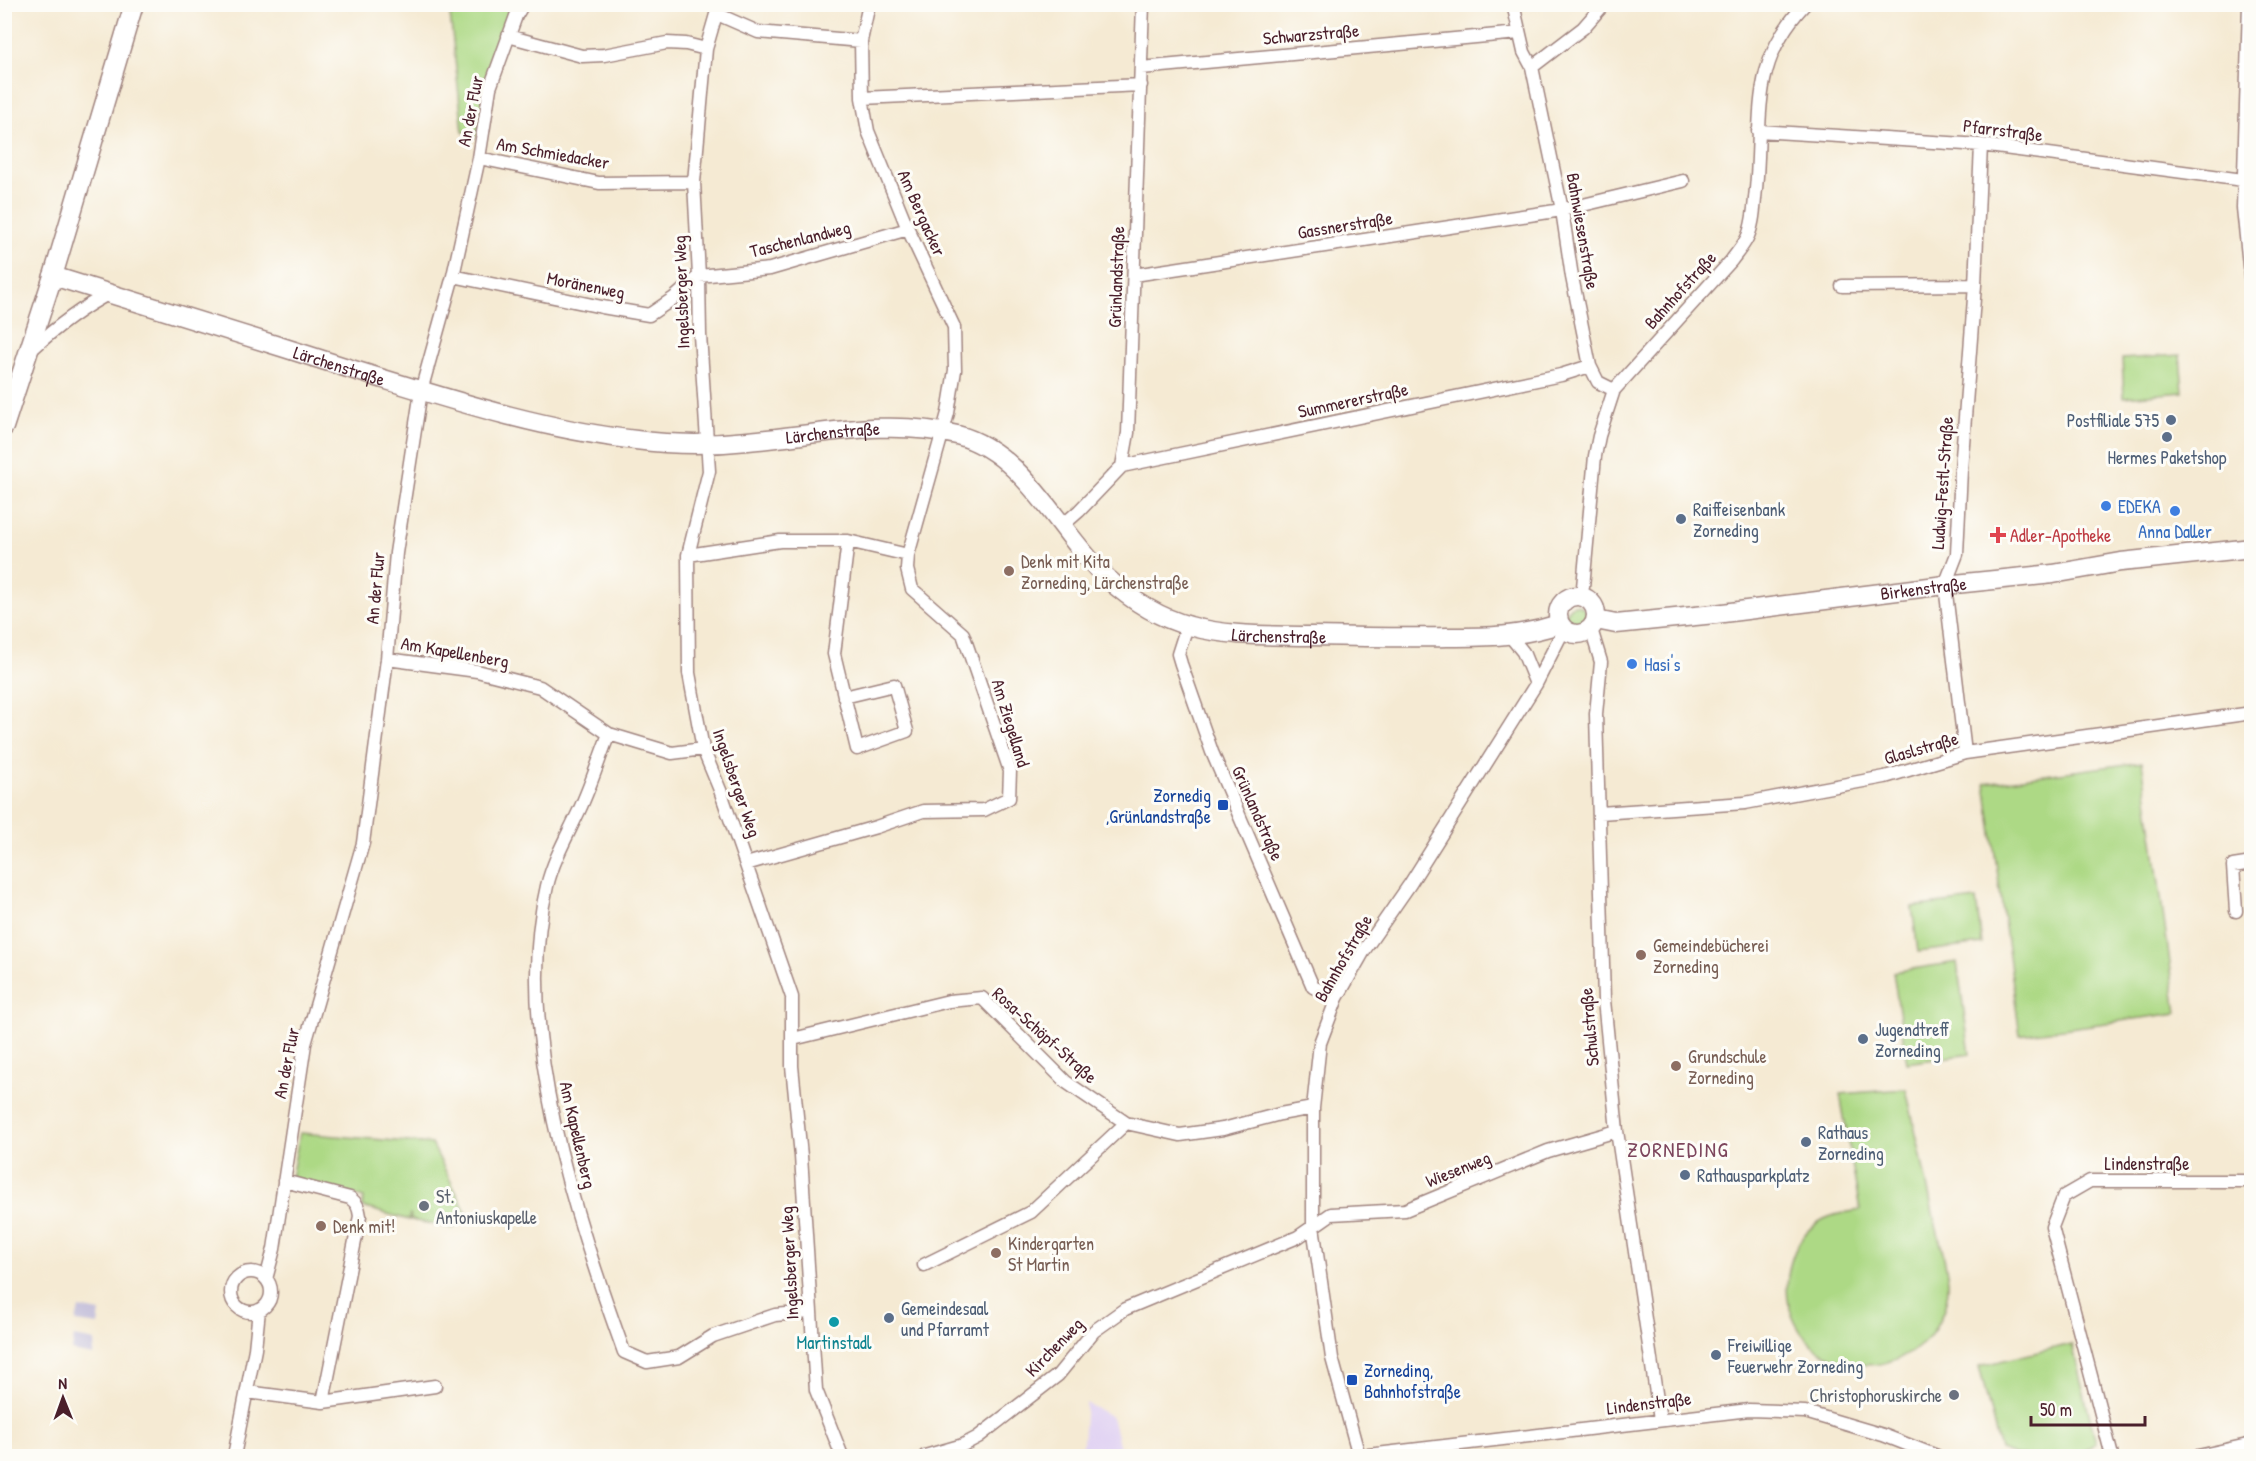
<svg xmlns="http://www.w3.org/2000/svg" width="2256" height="1461" font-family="'Patrick Hand',sans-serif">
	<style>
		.built { fill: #e2d4f3 }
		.industrial { fill: #c5c0da }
		.green { fill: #add985; stroke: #7c7c58; stroke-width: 1.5 }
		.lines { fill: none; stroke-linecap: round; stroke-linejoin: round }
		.street-casing { stroke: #a0847f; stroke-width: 15 }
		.secondary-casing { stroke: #a0847f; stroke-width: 21 }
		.street { stroke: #fff; stroke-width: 12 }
		.secondary { stroke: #fff; stroke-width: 18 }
		.service-dot { fill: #5c6f8a; stroke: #fdfcf7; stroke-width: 2 }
		.shop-dot { fill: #3f7fe0; stroke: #fdfcf7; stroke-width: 2 }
		.health-dot { fill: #e0444e; stroke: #fdfcf7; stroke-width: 2 }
		.education-dot { fill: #8d6e63; stroke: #fdfcf7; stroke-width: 2 }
		.transit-dot { fill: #1a4fb4; stroke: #fdfcf7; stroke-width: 2 }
		.worship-dot { fill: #6b7280; stroke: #fdfcf7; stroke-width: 2 }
		.culture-dot { fill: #0f9aa8; stroke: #fdfcf7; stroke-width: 2 }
		.labels { text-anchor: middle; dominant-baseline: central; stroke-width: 6; stroke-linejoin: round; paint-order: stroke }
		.street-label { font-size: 18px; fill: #4a1f2b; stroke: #fdfcf7 }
		.service-label { font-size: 18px; fill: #4e5e75; stroke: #fdfcf7; text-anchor: start }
		.shop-label { font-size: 18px; fill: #366cbe; stroke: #fdfcf7; text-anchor: start }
		.health-label { font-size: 18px; fill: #be3a42; stroke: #fdfcf7; text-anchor: start }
		.education-label { font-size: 18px; fill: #785e54; stroke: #fdfcf7; text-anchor: start }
		.transit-label { font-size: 18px; fill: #164399; stroke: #fdfcf7; text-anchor: end }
		.worship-label { font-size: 18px; fill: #5b616d; stroke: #fdfcf7; text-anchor: start }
		.culture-label { font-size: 18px; fill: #0d838f; stroke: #fdfcf7 }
		.quarter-label { font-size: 21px; letter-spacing: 1.5px; fill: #7d465d; stroke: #fdfcf7 }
	</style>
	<rect width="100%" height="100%" fill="#fdfcf7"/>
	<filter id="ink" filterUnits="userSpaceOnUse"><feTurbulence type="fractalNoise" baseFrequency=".0167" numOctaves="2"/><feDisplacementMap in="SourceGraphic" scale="12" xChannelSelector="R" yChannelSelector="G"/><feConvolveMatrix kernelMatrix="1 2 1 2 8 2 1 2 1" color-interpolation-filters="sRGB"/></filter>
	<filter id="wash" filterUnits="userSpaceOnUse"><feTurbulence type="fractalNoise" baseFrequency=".008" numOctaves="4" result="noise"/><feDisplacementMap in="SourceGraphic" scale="24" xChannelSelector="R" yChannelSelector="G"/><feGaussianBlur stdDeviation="1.35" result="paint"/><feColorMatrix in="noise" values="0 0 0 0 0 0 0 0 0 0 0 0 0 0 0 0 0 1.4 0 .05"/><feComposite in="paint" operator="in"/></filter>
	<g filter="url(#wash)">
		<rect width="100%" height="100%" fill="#f5ead3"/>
		<path class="built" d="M1086,1403l26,14 10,39h-40z"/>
		<path class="industrial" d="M79,1308l21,4 -2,13 -22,-3z
			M74,1337l21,4 -2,14 -21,-4z"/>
		<path class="green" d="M449,5h66l-21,63 -18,69 -13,-5z
			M2180,355l3,37 -59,5 -2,-38z
			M1566 615a10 10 0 1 1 20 0a10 10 0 1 1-20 0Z
			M2142,762l35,251 -157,22 -35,-252z
			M1976,899l6,45 -64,8 -6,-45z
			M1957,962l13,92 -63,9 -14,-91z
			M1906,1089c10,43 19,86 28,129 5,20 12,42 14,63 1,24 -11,54 -32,68 -64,43 -145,-7 -126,-84 5,-19 16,-37 34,-46 12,-6 24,-7 36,-9l-20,-116z
			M300,1133l132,11 37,74 -16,10 -42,-8 -1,-7 -1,7 -47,-13 2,-9 -73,-20z
			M2072,1344l24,99 -20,13h-58l-18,-6 -21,-84z"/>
	</g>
	<g filter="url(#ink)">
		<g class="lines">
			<defs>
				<path id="street" d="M719,4l-13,45 -12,133 5,94 1,59 9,136 -21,84 1,118 14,76 17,41 72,207v69l9,90 15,234 26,66
					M1513,4l11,48 8,15 30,143 10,67 18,89 8,16 16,8
					M2249,4l-6,204 9,86
					M717,14l41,18 103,9
					M508,36l74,20 22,-1 63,-12 19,1 20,5
					M1532,67l51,-39 21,-24
					M1141,68l378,-35
					M862,98l279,-13
					M1758,131l223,14 262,35
					M479,158l120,25 95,-1
					M1134,275l428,-65 121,-29
					M453,276l149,31 47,8 25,-17 25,-22 71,-7 138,-40
					M1842,286l133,-1
					M30,351c25,-23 49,-42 80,-58
					M1122,466l439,-91 29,-9
					M1063,525l16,-14 43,-45 6,-33 15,-429
					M688,555l92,-14h68l60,14
					M1577,597l6,-10 12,-131 4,-20 15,-46 117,-129c5,-7 12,-15 16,-23 7,-14 7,-33 9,-49 7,-74 -7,-125 49,-185
					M1187,626l-9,28 3,10 31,88 101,235 24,11
					M1591,629l10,33 -5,52 8,286 13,131 43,289
					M1510,636l13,16 13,32
					M387,659l90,12 63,16 69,47 63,19 31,-4
					M844,697l50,-12 13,46 -50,18 -23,-95 14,-113
					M609,734c-11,27 -19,55 -32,81 -11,23 -24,46 -30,71 -35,144 28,330 77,466l23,10 32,-5 34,-21 62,-21 35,-3
					M1965,753l-20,-168 12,-31 4,-84 14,-185 6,-140
					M1600,813l145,-10 140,-26 80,-24 287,-40
					M746,864l130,-37 47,-16 61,-1 25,-12 1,-27 -47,-137 -51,-45 -5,-20 1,-14 40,-142 7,-43 -1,-43 -46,-98 -40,-98 -6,-33 -1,-57 8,-37
					M2236,911l-3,-45 19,-3
					M793,1039l156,-38 33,-3 84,84 60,41 54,12 43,-6 57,-15 33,-6
					M284,1181l66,17c7,5 9,10 10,18l-37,186
					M924,1265l107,-53 95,-89
					M231 1292a20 20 0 1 1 40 0a20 20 0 1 1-40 0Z
					M266,1279l8,-30 31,-205 58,-201 24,-184 9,-106 25,-162 32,-115 26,-118 11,-70 26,-72 7,-12
					M247,1392l76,10 112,-16
					M234,1456l21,-107 4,-39
					M925,1456l38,-11 15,-8 80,-62 36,-44 31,-22 173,-72 33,-23 74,-4 143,-59 69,-20
					M1359,1456l-27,-98 -19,-132v-118l7,-65 17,-45 28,-49 45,-65 126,-200 28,-55
					M1360,1456l389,-46 56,2 78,23 54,21
					M2112,1456l-60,-229 12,-31 26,-15h162
					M2198,1456l54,-12"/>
				<g id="secondary">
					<path id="s1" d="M53,276c101,31 201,62 301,94 92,28 185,59 282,70 37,5 75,5 112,1 70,-6 140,-23 209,-6 68,17 102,99 150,143 23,21 52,40 83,48 39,11 80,9 120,10 46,1 91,2 137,1 41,0 72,0 112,-13"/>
					<path d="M4,427l49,-151 81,-272"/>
					<circle cx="1577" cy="615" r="19"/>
					<path id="s2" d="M1596,620l20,4 99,-10 230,-29 108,-11 68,-12 131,-14"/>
				</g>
			</defs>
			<use href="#street" class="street-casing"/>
			<use href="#secondary" class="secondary-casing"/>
			<use href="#street" class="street"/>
			<use href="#secondary" class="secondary"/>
		</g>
	</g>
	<g class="service-dot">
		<circle cx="2171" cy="420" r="6"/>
		<circle cx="2167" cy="437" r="6"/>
		<circle cx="1681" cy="519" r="6"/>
		<circle cx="1863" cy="1039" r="6"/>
		<circle cx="1806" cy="1142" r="6"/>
		<circle cx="1685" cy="1175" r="6"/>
		<circle cx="889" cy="1318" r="6"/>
		<circle cx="1716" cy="1355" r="6"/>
	</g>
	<g class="shop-dot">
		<circle cx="2106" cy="506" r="6"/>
		<circle cx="2175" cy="511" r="6"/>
		<circle cx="1632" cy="664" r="6"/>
	</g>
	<path class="health-dot" d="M1995 526h6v6h6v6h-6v6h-6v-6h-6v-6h6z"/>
	<g class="education-dot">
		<circle cx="1009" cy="571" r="6"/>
		<circle cx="1641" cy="955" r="6"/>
		<circle cx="1676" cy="1066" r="6"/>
		<circle cx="321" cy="1226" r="6"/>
		<circle cx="996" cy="1253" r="6"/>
	</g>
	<g class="transit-dot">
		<rect x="1217" y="799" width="12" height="12" rx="3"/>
		<rect x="1346" y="1374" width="12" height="12" rx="3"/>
	</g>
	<g class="worship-dot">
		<circle cx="424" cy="1206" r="6"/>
		<circle cx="1954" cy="1395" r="6"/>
	</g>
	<circle class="culture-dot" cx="834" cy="1322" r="6"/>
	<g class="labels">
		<g class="street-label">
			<text transform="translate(1311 34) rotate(-5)">Schwarzstraße</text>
			<text transform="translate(470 111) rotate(-79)">An der Flur</text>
			<text transform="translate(2003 130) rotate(7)">Pfarrstraße</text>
			<text transform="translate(553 153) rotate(10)">Am Schmiedacker</text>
			<text transform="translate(922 213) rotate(66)">Am Bergacker</text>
			<text transform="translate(1345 225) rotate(-9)">Gassnerstraße</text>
			<text transform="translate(1583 231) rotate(80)">Bahnwiesenstraße</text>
			<text transform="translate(800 239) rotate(-14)">Taschenlandweg</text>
			<text transform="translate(1116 277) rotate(-88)">Grünlandstraße</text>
			<text transform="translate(586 285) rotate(11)">Moränenweg</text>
			<text transform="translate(1680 290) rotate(-48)">Bahnhofstraße</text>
			<text transform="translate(681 292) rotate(-92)">Ingelsberger Weg</text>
			<text stroke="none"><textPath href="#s1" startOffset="300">Lärchenstraße</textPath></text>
			<text transform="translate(1353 400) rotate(-12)">Summererstraße</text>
			<text stroke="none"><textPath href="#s1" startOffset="804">Lärchenstraße</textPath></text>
			<text transform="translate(1942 483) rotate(-86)">Ludwig-Festl-Straße</text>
			<text transform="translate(375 588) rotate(-85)">An der Flur</text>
			<text stroke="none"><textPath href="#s2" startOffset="330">Birkenstraße</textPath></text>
			<text stroke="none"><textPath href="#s1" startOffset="1326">Lärchenstraße</textPath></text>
			<text transform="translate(455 652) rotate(10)">Am Kapellenberg</text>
			<text transform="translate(1011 723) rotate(73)">Am Ziegelland</text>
			<text transform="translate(1921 748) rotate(-16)">Glaslstraße</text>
			<text transform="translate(737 783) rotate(71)">Ingelsberger Weg</text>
			<text transform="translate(1258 813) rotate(66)">Grünlandstraße</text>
			<text transform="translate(1343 958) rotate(-60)">Bahnhofstraße</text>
			<text transform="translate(1589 1027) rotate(-95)">Schulstraße</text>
			<text transform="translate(1045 1035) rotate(42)">Rosa-Schöpf-Straße</text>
			<text transform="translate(286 1063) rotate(-79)">An der Flur</text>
			<text transform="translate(578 1135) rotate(77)">Am Kapellenberg</text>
			<text x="2147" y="1163">Lindenstraße</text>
			<text transform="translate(1458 1169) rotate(-22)">Wiesenweg</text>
			<text transform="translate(789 1263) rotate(-93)">Ingelsberger Weg</text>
			<text transform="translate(1054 1347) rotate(-46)">Kirchenweg</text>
			<text transform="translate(1649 1403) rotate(-7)">Lindenstraße</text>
		</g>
		<g class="service-label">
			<text x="2159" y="420" text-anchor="end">Postfiliale 575</text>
			<text x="2167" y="457" text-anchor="middle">Hermes Paketshop</text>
			<text x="1693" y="509">Raiffeisenbank<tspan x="1693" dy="21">Zorneding</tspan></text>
			<text x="1875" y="1029">Jugendtreff<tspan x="1875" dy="21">Zorneding</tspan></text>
			<text x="1818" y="1132">Rathaus<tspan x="1818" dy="21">Zorneding</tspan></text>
			<text x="1697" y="1175">Rathausparkplatz</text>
			<text x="901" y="1308">Gemeindesaal<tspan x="901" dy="21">und Pfarramt</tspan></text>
			<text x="1728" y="1345">Freiwillige<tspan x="1728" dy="21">Feuerwehr Zorneding</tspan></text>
		</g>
		<g class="shop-label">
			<text x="2118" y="506">EDEKA</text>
			<text x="2175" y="531" text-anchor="middle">Anna Daller</text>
			<text x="1644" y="664">Hasi's</text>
		</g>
		<g class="health-label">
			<text x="2010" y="535">Adler-Apotheke</text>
		</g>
		<g class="education-label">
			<text x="1021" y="561">Denk mit Kita<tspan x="1021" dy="21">Zorneding, Lärchenstraße</tspan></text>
			<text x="1653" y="945">Gemeindebücherei<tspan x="1653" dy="21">Zorneding</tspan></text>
			<text x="1688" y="1056">Grundschule<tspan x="1688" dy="21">Zorneding</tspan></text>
			<text x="333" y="1226">Denk mit!</text>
			<text x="1008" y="1243">Kindergarten<tspan x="1008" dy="21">St Martin</tspan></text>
		</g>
		<g class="transit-label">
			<text x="1211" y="795">Zornedig<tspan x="1211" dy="21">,Grünlandstraße</tspan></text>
			<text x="1364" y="1370" text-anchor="start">Zorneding,<tspan x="1364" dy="21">Bahnhofstraße</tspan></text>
		</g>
		<g class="worship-label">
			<text x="436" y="1196">St.<tspan x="436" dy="21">Antoniuskapelle</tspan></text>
			<text x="1942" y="1395" text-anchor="end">Christophoruskirche</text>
		</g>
		<g class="culture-label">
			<text x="834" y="1342">Martinstadl</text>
		</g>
		<g class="quarter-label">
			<text x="1678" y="1149">ZORNEDING</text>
		</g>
	</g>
	<rect width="2256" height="1461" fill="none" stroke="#fdfcf7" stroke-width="24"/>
	<g transform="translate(63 1398) rotate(359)" stroke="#fdfcf7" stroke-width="4.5" paint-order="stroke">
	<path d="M0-4.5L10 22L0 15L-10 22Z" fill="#4a1f2b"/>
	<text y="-9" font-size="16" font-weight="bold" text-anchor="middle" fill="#4a1f2b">N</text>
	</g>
	<path d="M2031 1416v9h114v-9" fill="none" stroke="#4a1f2b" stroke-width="3"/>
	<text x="2040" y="1416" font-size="18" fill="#4a1f2b" stroke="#fdfcf7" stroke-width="4.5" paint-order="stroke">50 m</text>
</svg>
